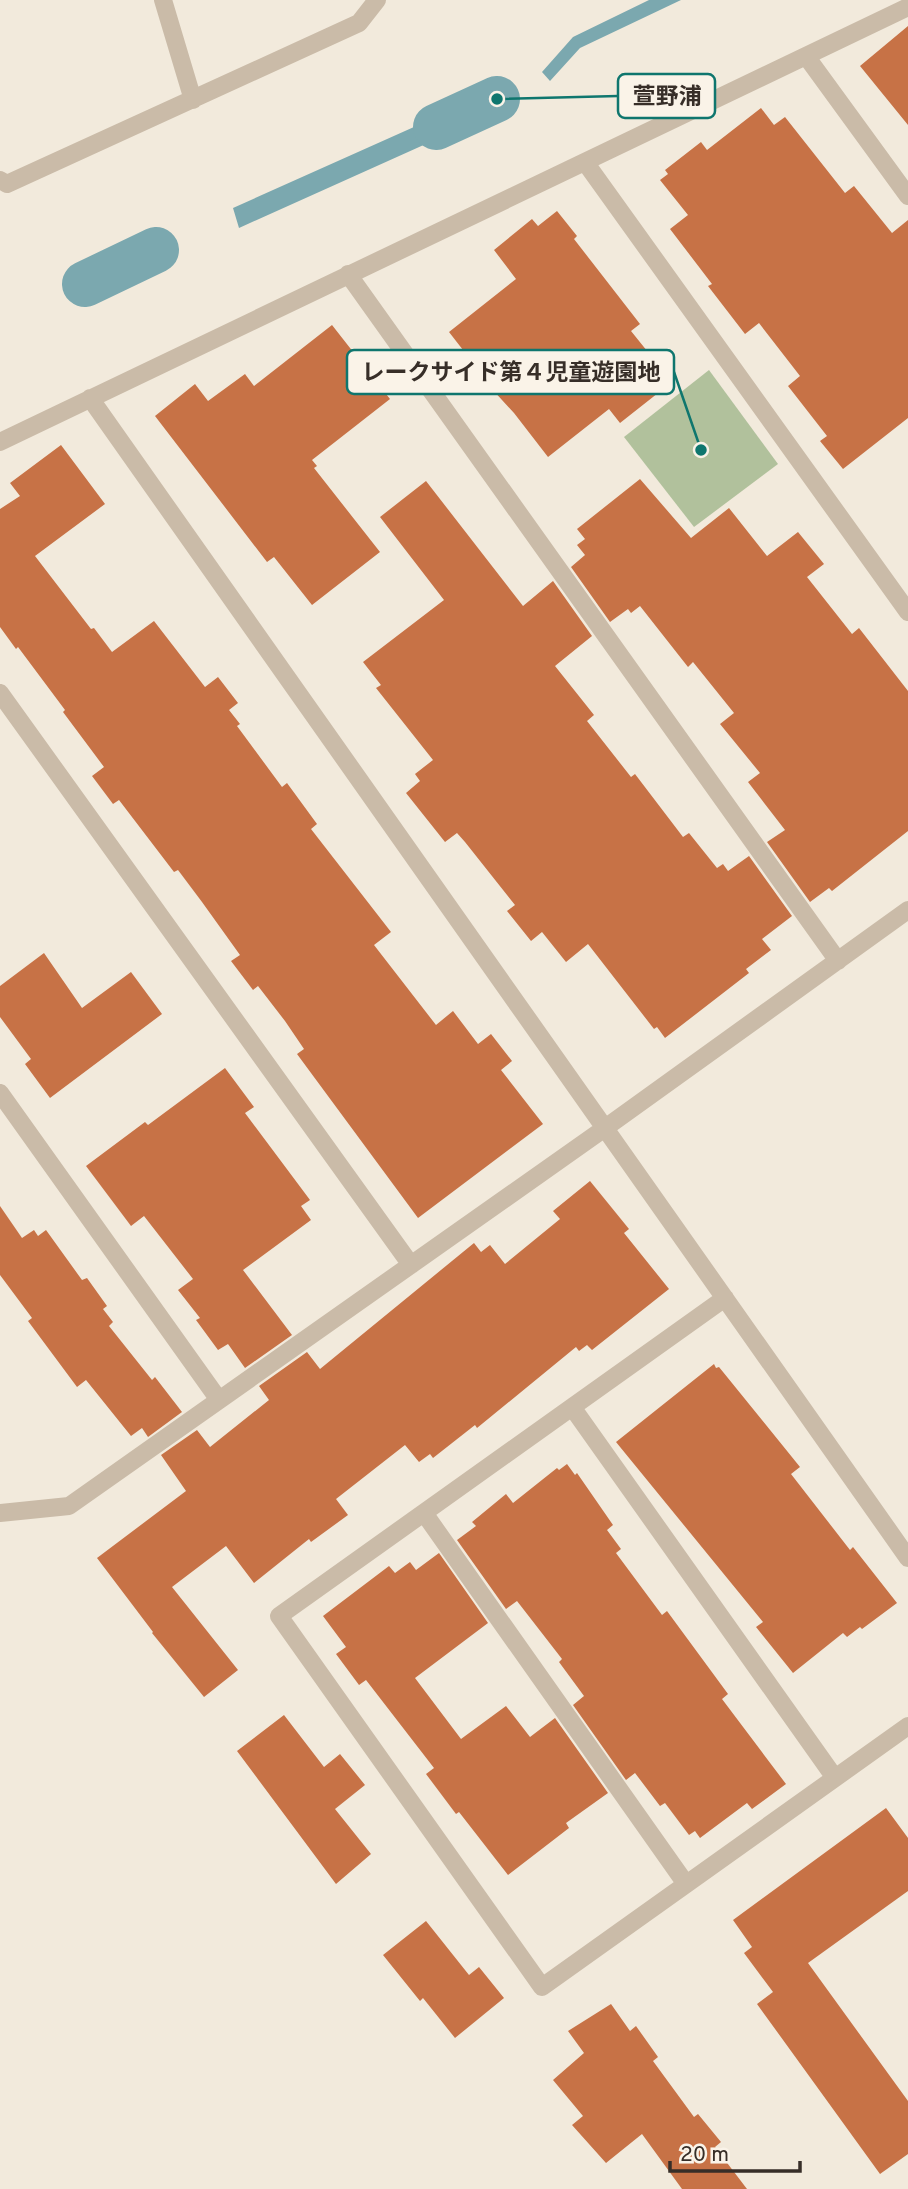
<svg xmlns="http://www.w3.org/2000/svg" width="908" height="2189" font-family="Overpass,'Noto Sans JP',sans-serif">
	<style>
		.green { fill: #b1c19c }
		.water { fill: #7ba8af }
		.lines { fill: none; stroke-linecap: round; stroke-linejoin: round }
		.canal { stroke: #7ba8af; stroke-width: 46 }
		.building { fill: #c77246 }
		.minor { stroke: #cabba8; stroke-width: 18 }
		.leader { fill: none; stroke: #0f766e; stroke-width: 2.5 }
		.callout-dot { fill: #0f766e; stroke: #faf3e8; stroke-width: 2.5 }
		.callout { fill: #faf3e8; stroke: #0f766e; stroke-width: 2.5 }
		.callout-label { font-size: 23px; text-anchor: middle; font-weight: bold; fill: #372e28 }
	</style>
	<rect width="100%" height="100%" fill="#f2eadc"/>
	<path class="green" d="M709,370l69,94 -84,63 -70,-90z"/>
	<path class="water" d="M649,0h32l-101,48 -30,33 -8,-9 31,-35z
		M490,93l7,19 -258,116 -6,-20z
		M149,244l9,14 -69,32 -9,-16z"/>
	<g class="lines">
		<path class="canal" d="M436,127l61,-28
			M85,284l71,-34"/>
	</g>
	<path class="building" d="M908,26v99l-48,-59z
		M761,108l13,17 11,-8 60,76 9,-7 38,47 16,-13v198l-65,51 -23,-28 7,-5 -39,-50 12,-10 -41,-53 -14,11 -37,-48 4,-2 -42,-55 18,-14 -28,-35 8,-6 -3,-4 36,-28 6,8z
		M557,211l20,25 -3,3 66,85 -9,7 41,51 -52,41 -11,-14 -61,48 -34,-44 -55,-60 4,-3 -14,-18 67,-53 -22,-29 38,-31 6,7z
		M332,325l58,74 -78,61 5,6 -3,2 66,84 -68,53 -38,-48 -7,5 -112,-146 40,-32 13,17 37,-27 9,12z
		M61,445l44,59 -70,52 56,73 3,-1 18,24 42,-31 51,66 13,-10 20,26 -9,7 11,14 -3,2 45,61 5,-4 30,41 -6,5 80,103 -17,13 62,80 17,-14 25,33 13,-10 21,27 -11,9 42,54 -125,94 -121,-164 7,-5 -19,-28 -27,-35 -5,4 -22,-29 9,-6 -38,-53 -24,-32 -4,2 -55,-72 -6,4 -21,-28 12,-9 -41,-55 2,-2 -47,-63 -2,2 -16,-22v-118l20,-13 -10,-13z
		M640,479l51,59 38,-30 38,48 31,-24 26,32 -17,13 45,57 7,-6 49,63v140l-76,60 -3,-3 -19,14 -43,-60 18,-12 -37,-48 12,-9 -40,-49 14,-11 -41,-51 -5,5 -48,-61 -9,7 -3,-4 -18,13 -39,-55 14,-12 -8,-10 8,-6 -8,-10z
		M426,481l97,125 30,-25 39,55 -37,30 39,49 -7,6 44,56 4,-3 48,63 6,-4 28,35 6,-4 5,7 21,-15 43,60 -30,23 9,11 -25,19 3,4 -84,65 -8,-11 -3,2 -66,-85 -22,18 -24,-30 -11,9 -24,-30 8,-6 -50,-63 -8,-9 -12,9 -39,-49 14,-12 -5,-7 18,-14 -57,-72 5,-3 -18,-23 81,-62 -64,-83z
		M44,953l38,55 49,-36 31,42 -112,84 -25,-34 6,-5 -31,-42v-31z
		M225,1068l29,39 -9,6 65,87 -9,6 10,14 -68,50 49,65 -47,33 -17,-24 -10,6 -22,-30 4,-2 -22,-28 15,-11 -49,-63 -13,10 -45,-60 59,-44 3,3z
		M590,1181l39,48 -5,4 45,56 -77,61 -5,-5 -8,6 -3,-4 -99,81 -2,-3 -42,33 -3,-4 -11,8 -14,-17 -69,54 12,16 -37,27 -2,-3 -55,44 -28,-37 -54,41 66,83 -34,27 -52,-64 1,-1 -56,-74 89,-67 -25,-36 36,-25 13,17 59,-47 -10,-14 48,-34 13,17 154,-126 7,9 9,-7 15,19 55,-45 -7,-8z
		M0,1206l22,32 12,-8 4,6 8,-6 36,50 5,-2 20,28 -4,3 10,13 -4,4 43,54 3,-3 27,35 -34,25 -6,-9 -11,8 -45,-56 -9,7 -49,-66 4,-3 -32,-43z
		M714,1364l2,4 3,-1 81,100 -9,7 59,76 3,-3 44,56 -35,26 -2,-2 -13,10 -4,-4 -50,40 -37,-46 7,-5 -147,-180z
		M567,1464l8,11 2,-2 36,52 -6,5 14,19 -5,4 46,62 5,-4 61,83 -6,5 64,85 -34,25 -5,-6 -47,35 -5,-7 -6,4 -24,-32 -5,3 -25,-33 -9,7 -53,-75 11,-9 -25,-34 3,-3 -45,-58 -11,8 -49,-69 19,-14 -4,-4 34,-28 7,9 44,-35 2,2z
		M439,1553l49,70 -73,55 46,61 45,-33 24,31 25,-19 53,75 -42,30 3,5 -61,47 -49,-63 -3,2 -30,-40 8,-6 -68,-88 -7,5 -23,-31 10,-7 -23,-31 66,-50 6,7 15,-11 6,8z
		M284,1715l40,52 16,-13 25,31 -30,24 36,45 -35,30 -99,-133z
		M886,1808l22,30v53l-100,72 100,138v53l-28,20 -123,-170 16,-12 -29,-39 8,-6 -19,-27z
		M426,1921l43,54 10,-8 25,31 -49,40 -32,-40 -3,3 -37,-46z
		M611,2004l19,27 6,-5 22,31 -5,4 41,56 4,-3 23,28 -6,5 32,42h-65l-40,-55 -36,29 -34,-38 11,-9 -30,-36 31,-27 -16,-22z"/>
	<g class="lines">
		<path class="minor" d="M163,0l30,100
			M806,56l102,140
			M585,162l323,450
			M0,180l7,4 352,-161 18,-23
			M348,274l490,687
			M90,398l818,1160
			M0,442l908,-435
			M0,693l411,572
			M0,1093l219,307
			M725,1298l-446,318 263,371 366,-261
			M572,1407l263,371
			M0,1513l69,-7 536,-378 303,-218
			M424,1513l262,371"/>
	</g>
	<path class="leader" d="M497 99L618 96M701 450L674 372"/>
	<g class="callout-dot">
		<circle cx="497" cy="99" r="7"/>
		<circle cx="701" cy="450" r="7"/>
	</g>
	<g class="callout">
		<rect x="618" y="74" width="97" height="44" rx="7"/>
		<rect x="347" y="350" width="327" height="44" rx="7"/>
	</g>
	<g class="callout-label">
		<text x="667" y="104">萱野浦</text>
		<text x="511" y="380">レークサイド第４児童遊園地</text>
	</g>
	<path d="M670 2161v10h130v-10" fill="none" stroke="#372e28" stroke-width="3.5"/>
	<text x="680" y="2161" font-size="21" fill="#372e28" stroke="#faf3e8" stroke-width="5" paint-order="stroke">20 m</text>
</svg>
